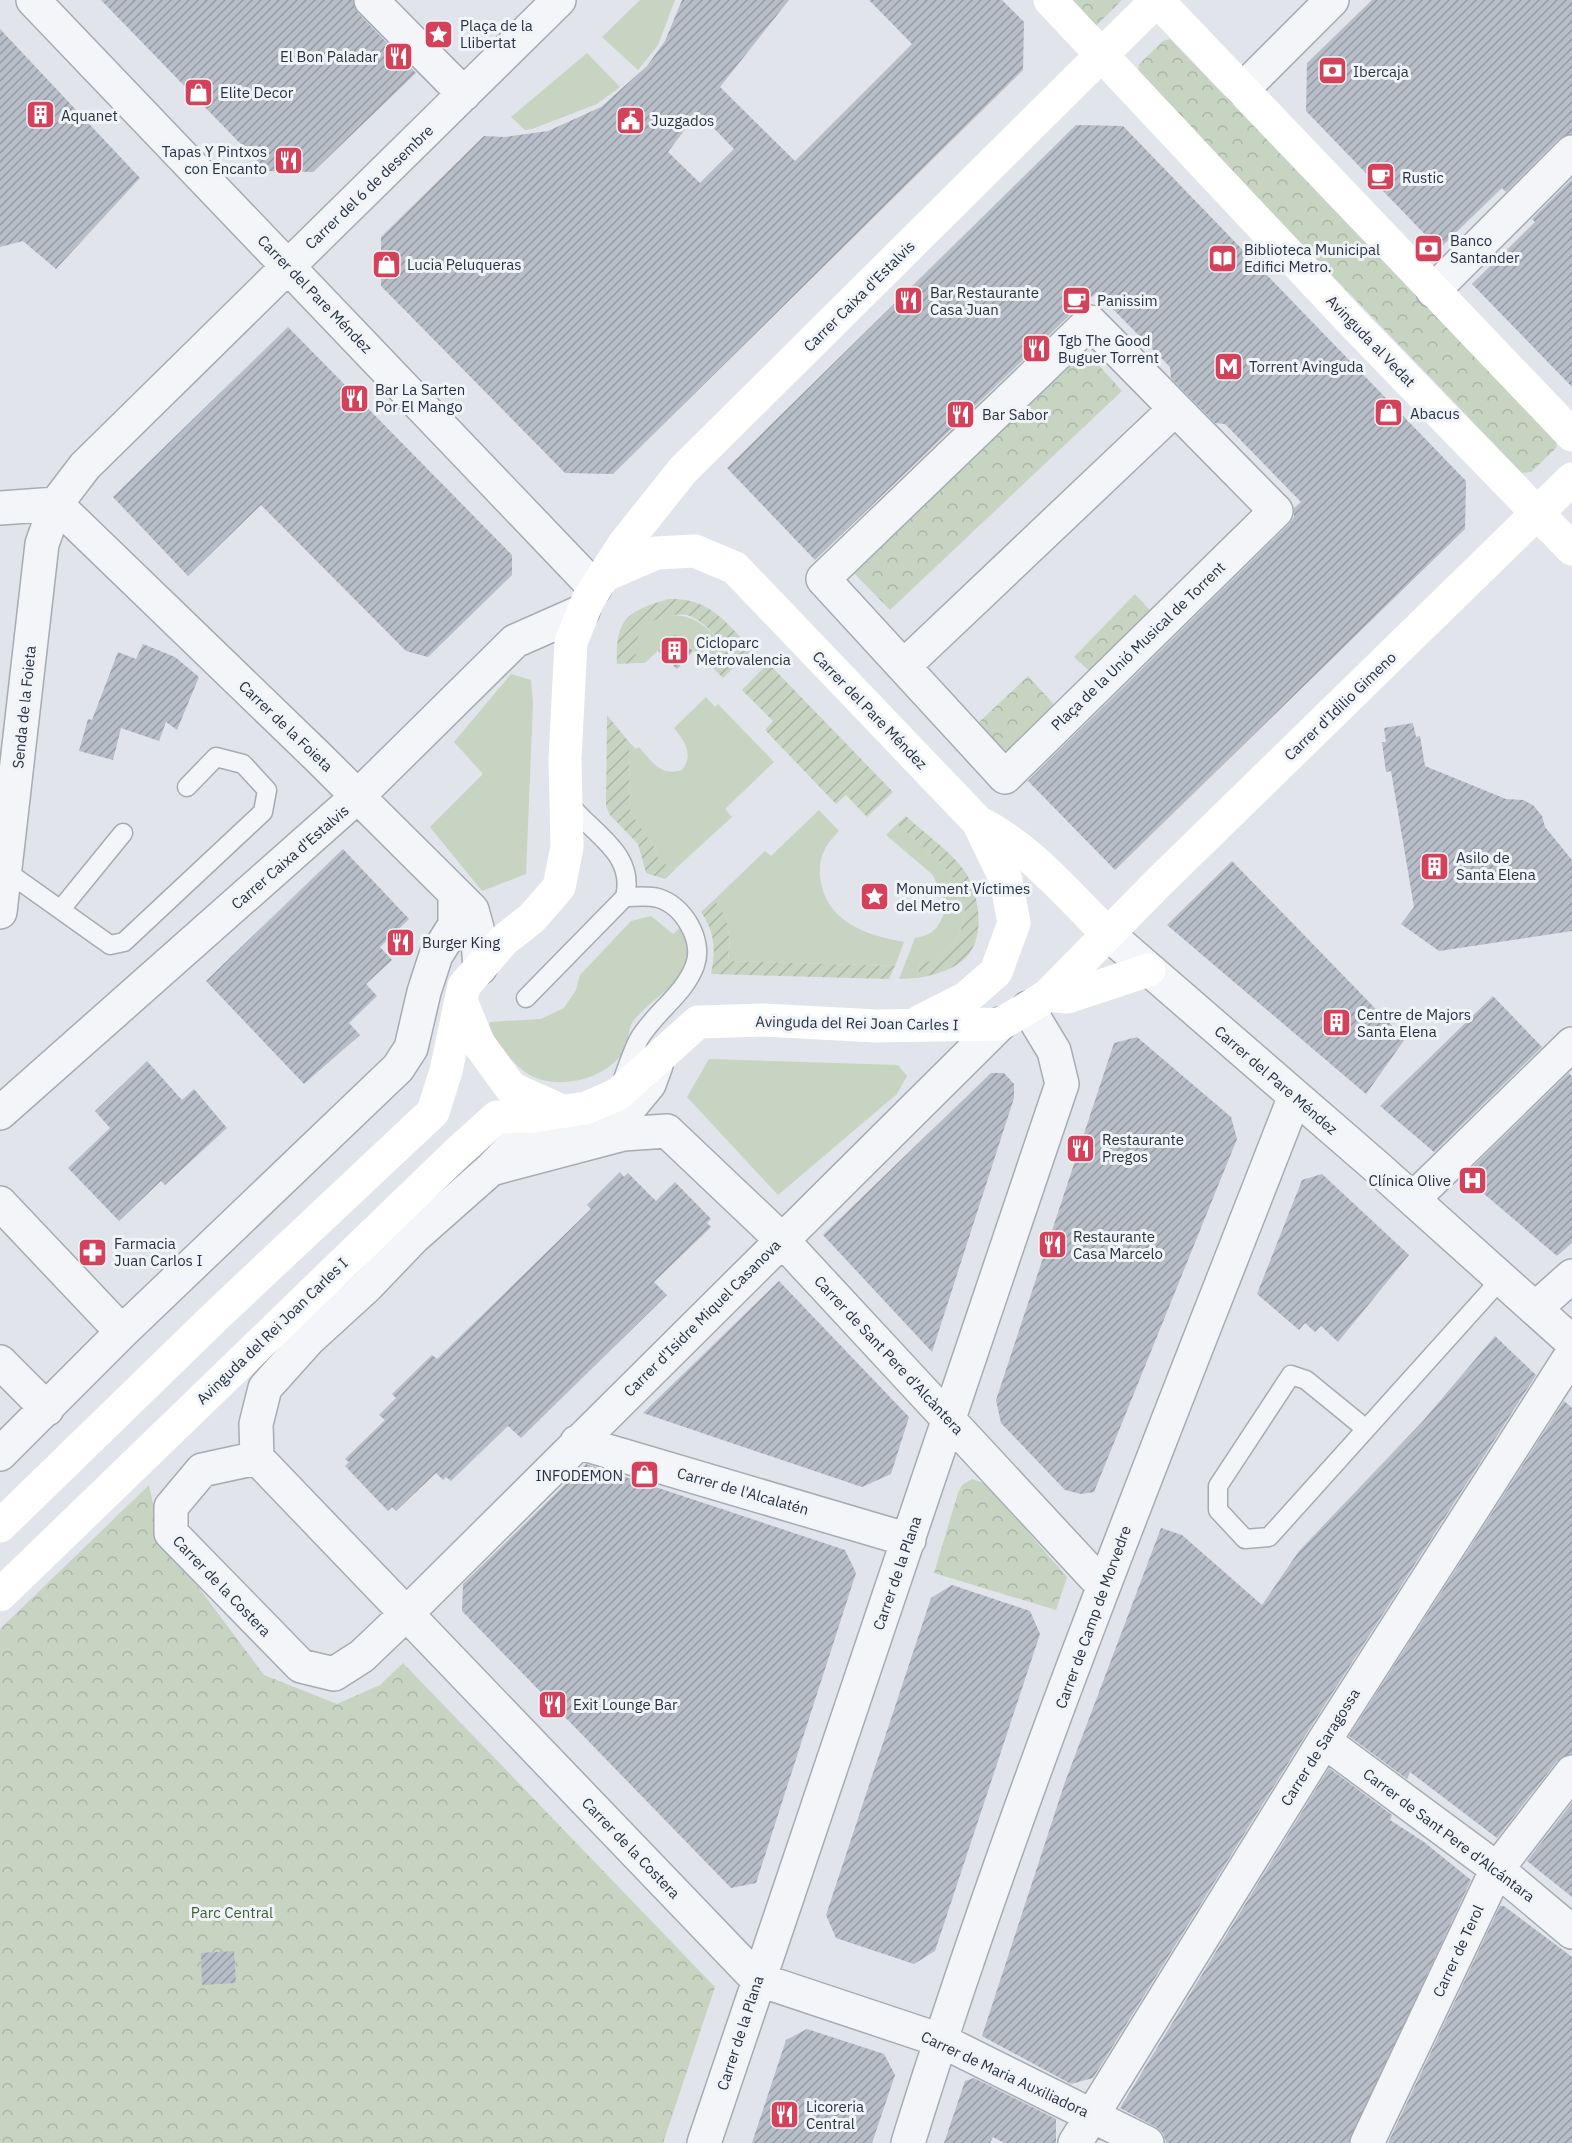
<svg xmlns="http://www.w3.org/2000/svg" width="1572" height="2143" font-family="'IBM Plex Sans',sans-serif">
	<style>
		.grass { fill: #c7d4c1 }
		.park { fill: url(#park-crowns) }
		.garden { fill: url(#garden-furrows) }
		.building { fill: url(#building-hatch); fill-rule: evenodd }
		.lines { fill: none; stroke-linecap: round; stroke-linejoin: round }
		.lane-casing { stroke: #a6abb4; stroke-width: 21 }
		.street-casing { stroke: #a6abb4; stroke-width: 36 }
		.lane { stroke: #f3f5f8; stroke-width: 18 }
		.street { stroke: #f3f5f8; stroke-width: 33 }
		.secondary { stroke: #fff; stroke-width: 33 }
		.labels { text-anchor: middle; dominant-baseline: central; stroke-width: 6; stroke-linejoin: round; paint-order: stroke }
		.poi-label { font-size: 15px; fill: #283242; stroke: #f0f3f7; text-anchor: start }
		.street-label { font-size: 15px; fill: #283242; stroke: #f0f3f7 }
		.park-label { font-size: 15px; fill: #3e5f35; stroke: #f0f3f7 }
	</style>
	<defs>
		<pattern id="park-crowns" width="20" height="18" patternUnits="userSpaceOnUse" patternTransform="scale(1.5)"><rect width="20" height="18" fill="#c7d4c1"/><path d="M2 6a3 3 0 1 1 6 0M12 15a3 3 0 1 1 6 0" fill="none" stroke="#abb6a7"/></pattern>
		<pattern id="garden-furrows" width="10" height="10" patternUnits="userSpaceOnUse" patternTransform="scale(1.5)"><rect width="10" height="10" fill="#c7d4c1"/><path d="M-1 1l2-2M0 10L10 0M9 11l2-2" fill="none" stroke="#abb6a7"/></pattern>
		<pattern id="building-hatch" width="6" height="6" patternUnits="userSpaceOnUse" patternTransform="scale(1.5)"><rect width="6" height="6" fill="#b7bec7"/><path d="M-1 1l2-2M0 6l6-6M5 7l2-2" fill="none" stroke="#959ba3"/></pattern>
	</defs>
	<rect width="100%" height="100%" fill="#e1e4ea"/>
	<path class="grass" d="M640,0h35l-17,45 -20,25 -36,-33z
		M587,53l33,34 -23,17 -65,25 -7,1 -14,-13z
		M670,615c29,0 38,15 58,34l-17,17 -36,-32 -30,29h-9c-1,-32 3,-40 34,-48z
		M511,674l20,6 2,23 -7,171 -44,17 -52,-64 53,-53 -29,-32z
		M706,697l9,10 3,-3 56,58 -49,47 7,8 -57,52 -16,-7 -3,-12 -26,-38 -1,-70 7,7 3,-2c13,15 22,30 43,23 12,-15 3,-29 -8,-42z
		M819,810l20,21c-13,13 -21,26 -19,45 4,45 45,59 84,66l-9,24 -167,-5c3,-23 2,-42 -14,-61l51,-49 6,5z
		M897,824c29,27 79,57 65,102 -7,23 -20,30 -42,39l-3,13 -18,1 16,-41c20,-3 26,-13 31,-33l-13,-30 -47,-40z
		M651,916l22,18 9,-8c3,5 9,14 9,20 2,35 -45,53 -60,79 -3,6 -2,15 -5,22 -16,33 -72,46 -101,25 -16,-12 -27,-29 -39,-45l5,-5 50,-3 23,-11 12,-18 4,-15 51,-54z
		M709,1059l189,6 9,11 -10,18 -119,101 -91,-98z"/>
	<path class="park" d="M1068,0h54l-27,27z
		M1170,39l387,402 -1,7 -25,24 -9,1 -384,-400 1,-9 24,-23z
		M1074,338l48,53 -232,219 -48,-49z
		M1135,594l19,21 -61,59 -19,-17z
		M1028,676l30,33 -52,49 -31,-32z
		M972,1479l14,5 81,93 -11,33 -122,-37 24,-80 4,-8z
		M149,1485l11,51 104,139 73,29 43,-19 23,-22 312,324 -52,156h-663v-514z"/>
	<path class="garden" d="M669,599c42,-1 55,23 84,50l-30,29 -12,-12 16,-18c-11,-10 -24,-29 -40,-33 -7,-1 -16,0 -23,2 -26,6 -29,22 -28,46l-19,1c-2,-45 10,-53 52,-65z
		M768,663l125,129 -26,25 -21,-22 -10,9 -71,-74 8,-9 -31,-31z
		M607,715l22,27 1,70 26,38 3,11 16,8 -10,10 -19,-6 -8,-29 -28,-29 -4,-9z
		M906,816c19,18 46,36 60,57 12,20 18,55 6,76 -10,19 -36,26 -55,29l3,-13c22,-9 35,-16 42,-39 14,-45 -36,-75 -65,-102z
		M714,900c17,20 16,36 14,61l167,5 -6,13 -178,-5c5,-24 4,-42 -10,-62z"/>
	<path class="building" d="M101,0h252l5,13 58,60 -103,99 -46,-1z
		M682,0h107l-69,87 75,74 117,-117 -43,-44h133l22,22 -1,48 -410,404 -48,-1 -184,-187v-49l103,-101 21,1 43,-6 53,-24 46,-41 18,-25zM698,112l36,37 -34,34 -32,-31z
		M1372,0h200v134l-13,5 -53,53 -4,-4 -63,61 -133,-138 1,-48z
		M0,29l140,149 -84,91 -33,-28 -23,6z
		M1076,125l47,1 343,355 -1,48 -350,341 -87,-89 261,-257 5,-7v-9l7,-6 -76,-78 -10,-1 -44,-45 -1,-11 -73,-74 -20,15 -262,252 -88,-92z
		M1572,179v208l-100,-103 63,-62 -3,-3z
		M288,327l224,228v20l-84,82 -22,-6 -145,-146 -73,71 -75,-79z
		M675,634l18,17 -16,18 -19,-18z
		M143,644l32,13 24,20 -22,53 -11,-8 -7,19 -38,-13 -8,32 -34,-9 9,-32 4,1 26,-68 18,7z
		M1413,723l3,14 4,-1 5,30 81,33 17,1 10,5 9,11 3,11 27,33v71l-133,20 -38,-27 13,-17 -23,-136 -5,1 -4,-30h4l-2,-14z
		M343,849l66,70 -29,28 12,13 -26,24 11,12 -28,27 11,12 -56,49 -98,-103z
		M1232,861l173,178 -39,55 -199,-169z
		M1493,996l49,51 -108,105 -54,-46z
		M1137,1037l94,80 6,22 -143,353 -13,2 -16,-4 -64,-67 -5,-23 118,-357z
		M147,1061l35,39 12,-11 33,39 -62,57 -4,-4 -42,40 -51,-53 42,-40 -15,-17z
		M991,1073h13l10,11v14l-82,254 -109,-117z
		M1569,1073l3,4v166l-15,13 -94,-80z
		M620,1172l4,5 4,-4 28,28 19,-19 36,37 -4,4 4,4 -57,55 13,13 -146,143 -13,-12 -57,55 -5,-4 -3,3 -7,-7 -40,38 -4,-4 -4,4 -43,-45 4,-4 -4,-3 40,-39 -6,-5 17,-17 -4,-4 40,-39 5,4 154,-150 -4,-4z
		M1322,1174l87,81 -71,87 -17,-16 -6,6 -10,-9 -6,7 -42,-36 45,-114z
		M779,1281l130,136 -18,57 -29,13 -219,-74z
		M1495,1336l41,39 -228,356 -215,347 -22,6 -89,-48 83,-254 96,-254 21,7 80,70 37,-54 123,-129z
		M1564,1401l8,7v346l-15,7 -60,77 -87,-66 -3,7 -58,-43z
		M586,1464l259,86 11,23 -100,310 -25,5 -269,-277 1,-27z
		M952,1585l78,26 10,23 -105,317 -21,13 -78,-26 -10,-23 105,-317z
		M1329,1768l63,47 -2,5 34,22 47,38 -122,263h-183l-3,-10 -7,-6 -36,-19z
		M1572,1803v94l-45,-36z
		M1500,1906h4l68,51v186h-184z
		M234,1951l2,32 -34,2 -1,-32z
		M807,2029l77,25 11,21 -23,68h-120l34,-103z
		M974,2078l82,41v24h-52l-11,-6 -3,6h-46l21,-62z"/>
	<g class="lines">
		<defs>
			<path id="lane" d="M6,871l104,74 14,-3 139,-130 4,-22 -24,-26 -27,-7 -29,30
				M61,909l62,-76
				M526,998l99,-101c11,-45 -35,-64 -57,-95
				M622,1082c5,-14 10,-30 17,-43 15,-26 46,-45 56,-74 9,-25 -12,-60 -37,-67 -10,-3 -22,-1 -33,-1
				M1366,1429l-60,-49 -15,-5 -73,111v24l27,29 24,-2 233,-259"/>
			<path id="street" d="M33,0l562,588
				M371,0l93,94
				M1243,89l89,-89
				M1433,291l139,-139
				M1090,322l186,189 -271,266 -182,-198z
				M56,504l260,251 156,155 5,18 3,40
				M0,508l56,-4
				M904,666l271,-257
				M0,912l42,-368 14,-40 29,-38 474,-466
				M1107,933l271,235 194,174
				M0,1113l358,-317 157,-155 68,-30
				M491,1169l32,-33 102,-23 24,-29 7,-19
				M1413,1199l159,-155
				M0,1203l122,129
				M1536,1308l36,-32
				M0,1362l47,47
				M577,1442l332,98
				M0,1454l122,-122 276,-264 13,-20 13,-56 12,-37 19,-30v-31
				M257,1458l-55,12 -31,37v26l130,133 33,8 28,-18 44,-42 594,-590
				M257,1458l-1,-34 9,-36 44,-49 57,-52 47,-49 78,-69 132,-35 44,-3 115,109 321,346
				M257,1458l500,521 183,61 207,103
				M1324,1741l173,128 75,63
				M704,2143l358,-1059 -8,-33 -26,-43
				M908,2143c110,-355 252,-700 387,-1047
				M1075,2143l249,-402 248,-387
				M1367,2143l130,-274 75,-97"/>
		</defs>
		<use href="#lane" class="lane-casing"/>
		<use href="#street" class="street-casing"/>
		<use href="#lane" class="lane"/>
		<use href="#street" class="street"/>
		<path class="secondary" d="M1050,0l300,320 222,229
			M603,576l53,-23 39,-2 40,17 243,254 28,58 8,43 -18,49 -30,26 -47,24
			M978,822c51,25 89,72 129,111
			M1048,995l19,2 82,-27
			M461,1001l18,43 32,44 51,23
			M0,1526l217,-211 216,-203 13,-41 18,-85 40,-46 28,-22 27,-31 8,-40 -2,-88 6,-117 17,-42 36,-56 59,-74 474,-470 415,435
			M0,1595l457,-442 40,-36 36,-1 53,-8 32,-14 80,-72 66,-2 112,6 124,-2 28,-16 20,-13 110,-112 414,-404"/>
	</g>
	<defs>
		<symbol id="sight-square" viewBox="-11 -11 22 22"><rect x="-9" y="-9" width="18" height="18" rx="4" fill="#d4415a" stroke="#f0f3f7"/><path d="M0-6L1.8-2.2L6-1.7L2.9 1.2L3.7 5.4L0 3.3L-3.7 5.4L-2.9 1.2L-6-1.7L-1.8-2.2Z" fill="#fff"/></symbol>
		<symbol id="restaurant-square" viewBox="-11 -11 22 22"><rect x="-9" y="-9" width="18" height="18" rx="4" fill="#d4415a" stroke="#f0f3f7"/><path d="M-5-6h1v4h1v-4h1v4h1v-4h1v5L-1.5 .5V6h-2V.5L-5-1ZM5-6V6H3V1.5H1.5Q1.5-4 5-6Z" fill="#fff"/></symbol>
		<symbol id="bank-square" viewBox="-11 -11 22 22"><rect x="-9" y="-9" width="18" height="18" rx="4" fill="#d4415a" stroke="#f0f3f7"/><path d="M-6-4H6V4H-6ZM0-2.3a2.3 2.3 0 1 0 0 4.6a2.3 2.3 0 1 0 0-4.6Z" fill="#fff"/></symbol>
		<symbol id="shop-square" viewBox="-11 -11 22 22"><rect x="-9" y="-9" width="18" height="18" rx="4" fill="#d4415a" stroke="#f0f3f7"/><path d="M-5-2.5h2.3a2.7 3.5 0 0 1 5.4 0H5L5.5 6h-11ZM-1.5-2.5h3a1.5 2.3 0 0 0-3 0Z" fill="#fff"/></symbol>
		<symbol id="building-square" viewBox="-11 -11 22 22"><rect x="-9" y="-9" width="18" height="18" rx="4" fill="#d4415a" stroke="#f0f3f7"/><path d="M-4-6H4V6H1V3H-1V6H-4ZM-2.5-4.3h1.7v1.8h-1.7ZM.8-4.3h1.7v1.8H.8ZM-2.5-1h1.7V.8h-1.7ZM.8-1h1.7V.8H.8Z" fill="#fff"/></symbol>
		<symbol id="civic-square" viewBox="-11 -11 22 22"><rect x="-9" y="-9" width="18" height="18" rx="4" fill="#d4415a" stroke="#f0f3f7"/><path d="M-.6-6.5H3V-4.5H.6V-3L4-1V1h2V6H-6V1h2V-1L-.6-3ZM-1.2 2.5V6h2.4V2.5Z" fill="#fff"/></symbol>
		<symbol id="cafe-square" viewBox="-11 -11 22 22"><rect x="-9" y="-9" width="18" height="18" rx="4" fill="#d4415a" stroke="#f0f3f7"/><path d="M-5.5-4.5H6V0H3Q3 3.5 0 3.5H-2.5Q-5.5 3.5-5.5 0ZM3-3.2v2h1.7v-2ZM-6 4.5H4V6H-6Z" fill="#fff"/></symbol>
		<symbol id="library-square" viewBox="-11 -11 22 22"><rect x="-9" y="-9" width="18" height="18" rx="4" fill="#d4415a" stroke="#f0f3f7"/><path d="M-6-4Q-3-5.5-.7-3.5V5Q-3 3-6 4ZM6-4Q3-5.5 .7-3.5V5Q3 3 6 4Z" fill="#fff"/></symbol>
		<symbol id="metro-square" viewBox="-11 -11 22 22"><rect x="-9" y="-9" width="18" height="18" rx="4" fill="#d4415a" stroke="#f0f3f7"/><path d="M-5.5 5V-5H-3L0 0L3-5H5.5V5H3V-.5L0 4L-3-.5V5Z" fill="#fff"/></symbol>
		<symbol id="hospital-square" viewBox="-11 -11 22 22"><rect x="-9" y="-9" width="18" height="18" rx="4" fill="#d4415a" stroke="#f0f3f7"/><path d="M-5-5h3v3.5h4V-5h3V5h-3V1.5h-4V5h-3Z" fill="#fff"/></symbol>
		<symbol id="pharmacy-square" viewBox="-11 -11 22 22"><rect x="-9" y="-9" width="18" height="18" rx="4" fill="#d4415a" stroke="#f0f3f7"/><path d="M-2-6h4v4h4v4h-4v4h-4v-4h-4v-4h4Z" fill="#fff"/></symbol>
	</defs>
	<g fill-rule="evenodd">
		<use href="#sight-square" x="422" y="18" width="33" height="33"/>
		<use href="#restaurant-square" x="382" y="40" width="33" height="33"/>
		<use href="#bank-square" x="1316" y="54" width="33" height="33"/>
		<use href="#shop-square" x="182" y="76" width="33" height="33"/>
		<use href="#building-square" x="24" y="98" width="33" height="33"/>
		<use href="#civic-square" x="614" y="104" width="33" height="33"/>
		<use href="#restaurant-square" x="272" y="144" width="33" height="33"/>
		<use href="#cafe-square" x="1364" y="160" width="33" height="33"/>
		<use href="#bank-square" x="1412" y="232" width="33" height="33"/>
		<use href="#library-square" x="1206" y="242" width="33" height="33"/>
		<use href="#shop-square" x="370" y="248" width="33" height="33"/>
		<use href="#cafe-square" x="1060" y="284" width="33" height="33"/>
		<use href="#restaurant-square" x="892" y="284" width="33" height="33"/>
		<use href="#restaurant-square" x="1020" y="332" width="33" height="33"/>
		<use href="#metro-square" x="1212" y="350" width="33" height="33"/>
		<use href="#restaurant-square" x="338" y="382" width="33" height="33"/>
		<use href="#shop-square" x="1372" y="396" width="33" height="33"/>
		<use href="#restaurant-square" x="944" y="398" width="33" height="33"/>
		<use href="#building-square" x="658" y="634" width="33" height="33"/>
		<use href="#building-square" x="1418" y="850" width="33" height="33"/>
		<use href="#sight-square" x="858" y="880" width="33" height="33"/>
		<use href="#restaurant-square" x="384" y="926" width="33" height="33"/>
		<use href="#building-square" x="1320" y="1006" width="33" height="33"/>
		<use href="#restaurant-square" x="1064" y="1132" width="33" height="33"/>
		<use href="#hospital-square" x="1456" y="1164" width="33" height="33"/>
		<use href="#restaurant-square" x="1036" y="1228" width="33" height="33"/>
		<use href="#pharmacy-square" x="76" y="1236" width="33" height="33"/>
		<use href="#shop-square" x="628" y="1458" width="33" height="33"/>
		<use href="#restaurant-square" x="536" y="1688" width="33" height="33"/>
		<use href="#restaurant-square" x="768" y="2098" width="33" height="33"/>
	</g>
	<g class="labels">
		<g class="poi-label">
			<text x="460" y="25">Plaça de la<tspan x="460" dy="17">Llibertat</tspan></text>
			<text x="378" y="56" text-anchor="end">El Bon Paladar</text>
			<text x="1353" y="71">Ibercaja</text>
			<text x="220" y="92">Elite Decor</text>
			<text x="61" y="115">Aquanet</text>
			<text x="651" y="120">Juzgados</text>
			<text x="267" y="151" text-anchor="end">Tapas Y Pintxos<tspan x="267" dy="17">con Encanto</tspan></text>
			<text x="1402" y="177">Rustic</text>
			<text x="1450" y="240">Banco<tspan x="1450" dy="17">Santander</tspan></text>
			<text x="1244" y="249">Biblioteca Municipal<tspan x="1244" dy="17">Edifici Metro.</tspan></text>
			<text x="407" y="264">Lucia Peluqueras</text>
			<text x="930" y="292">Bar Restaurante<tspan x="930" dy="17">Casa Juan</tspan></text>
			<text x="1097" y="300">Panissim</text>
			<text x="1058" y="340">Tgb The Good<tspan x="1058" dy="17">Buguer Torrent</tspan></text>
			<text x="1249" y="366">Torrent Avinguda</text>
			<text x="375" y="389">Bar La Sarten<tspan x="375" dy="17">Por El Mango</tspan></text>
			<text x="1410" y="413">Abacus</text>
			<text x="982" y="414">Bar Sabor</text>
			<text x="696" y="642">Cicloparc<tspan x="696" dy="17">Metrovalencia</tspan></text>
			<text x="1456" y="857">Asilo de<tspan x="1456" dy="17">Santa Elena</tspan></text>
			<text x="896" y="888">Monument Víctimes<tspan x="896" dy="17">del Metro</tspan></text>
			<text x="422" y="942">Burger King</text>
			<text x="1357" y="1014">Centre de Majors<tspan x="1357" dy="17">Santa Elena</tspan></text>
			<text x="1102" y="1139">Restaurante<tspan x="1102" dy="17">Pregos</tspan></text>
			<text x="1451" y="1180" text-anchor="end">Clínica Olive</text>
			<text x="1073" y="1236">Restaurante<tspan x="1073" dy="17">Casa Marcelo</tspan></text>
			<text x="114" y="1243">Farmacia<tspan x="114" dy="17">Juan Carlos I</tspan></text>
			<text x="623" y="1475" text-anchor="end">INFODEMON</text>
			<text x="573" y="1704">Exit Lounge Bar</text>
			<text x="806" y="2106">Licoreria<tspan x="806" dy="17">Central</tspan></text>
		</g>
		<g class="street-label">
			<text transform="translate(369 187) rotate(-44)">Carrer del 6 de desembre</text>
			<text transform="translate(315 294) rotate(46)">Carrer del Pare Méndez</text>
			<text transform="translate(859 296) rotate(-45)">Carrer Caixa d'Estalvis</text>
			<text transform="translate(1371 341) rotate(46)">Avinguda al Vedat</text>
			<text transform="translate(1138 646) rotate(-44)">Plaça de la Unió Musical de Torrent</text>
			<text transform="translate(1340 706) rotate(-44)">Carrer d'Idilio Gimeno</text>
			<text transform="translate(24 707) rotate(-84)">Senda de la Foieta</text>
			<text transform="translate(870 710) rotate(46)">Carrer del Pare Méndez</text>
			<text transform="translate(286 726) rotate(44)">Carrer de la Foieta</text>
			<text transform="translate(290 857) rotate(-41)">Carrer Caixa d'Estalvis</text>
			<text transform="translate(857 1023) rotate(1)">Avinguda del Rei Joan Carles I</text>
			<text transform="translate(1276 1080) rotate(41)">Carrer del Pare Méndez</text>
			<text transform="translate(702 1318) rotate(-45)">Carrer d'Isidre Miquel Casanova</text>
			<text transform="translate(272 1331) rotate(-44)">Avinguda del Rei Joan Carles I</text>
			<text transform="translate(889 1355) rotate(47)">Carrer de Sant Pere d'Alcàntera</text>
			<text transform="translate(743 1491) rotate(16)">Carrer de l'Alcalatén</text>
			<text transform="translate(897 1573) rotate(-71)">Carrer de la Plana</text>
			<text transform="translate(222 1586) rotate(46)">Carrer de la Costera</text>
			<text transform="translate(1093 1617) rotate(-70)">Carrer de Camp de Morvedre</text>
			<text transform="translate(1320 1747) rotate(-58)">Carrer de Saragossa</text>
			<text transform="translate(1449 1835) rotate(37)">Carrer de Sant Pere d'Alcántara</text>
			<text transform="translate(631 1848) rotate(46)">Carrer de la Costera</text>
			<text transform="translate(1458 1951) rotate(-65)">Carrer de Terol</text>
			<text transform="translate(740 2033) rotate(-72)">Carrer de la Plana</text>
			<text transform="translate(1005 2074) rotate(25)">Carrer de Maria Auxiliadora</text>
		</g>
		<g class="park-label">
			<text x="232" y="1912">Parc Central</text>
		</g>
	</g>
</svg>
